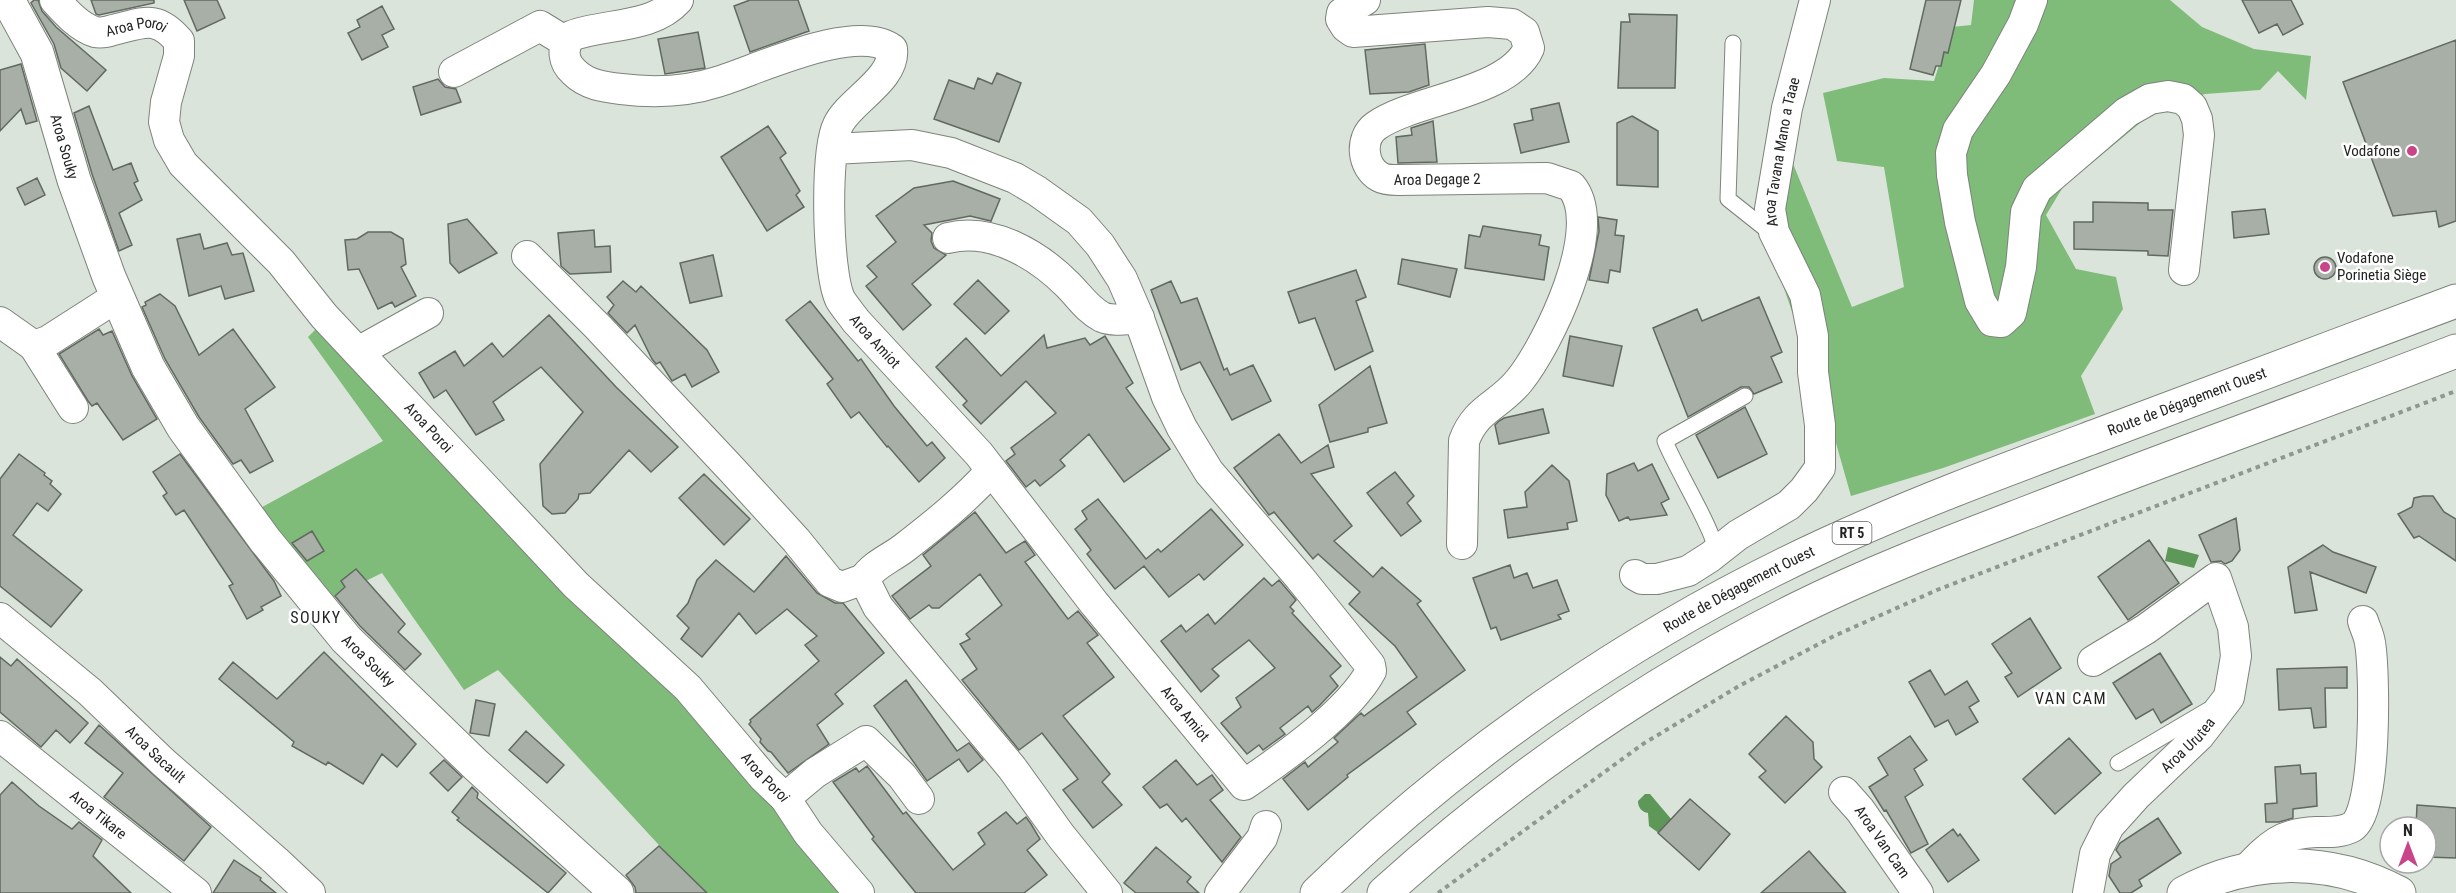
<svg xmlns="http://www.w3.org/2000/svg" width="2456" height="893" font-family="'Roboto Condensed',sans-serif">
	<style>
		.forest { fill: #7fbb79 }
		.water { fill: #5d9858 }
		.building { fill: #a7afa6; stroke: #616961; stroke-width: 1.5 }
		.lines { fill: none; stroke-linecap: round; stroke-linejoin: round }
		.service-casing { stroke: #7c847b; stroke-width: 17 }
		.minor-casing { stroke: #7c847b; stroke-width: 32 }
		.tertiary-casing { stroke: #7c847b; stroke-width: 35 }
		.trunk-casing { stroke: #7c847b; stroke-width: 35 }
		.path { stroke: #909790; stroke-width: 4; stroke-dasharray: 4.5 4.5; stroke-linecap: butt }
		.service { stroke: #fff; stroke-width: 15 }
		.minor { stroke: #fff; stroke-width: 30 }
		.tertiary { stroke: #fff; stroke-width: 33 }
		.trunk { stroke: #fff; stroke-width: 33 }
		.poi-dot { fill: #c94589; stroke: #fff; stroke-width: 2 }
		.labels { text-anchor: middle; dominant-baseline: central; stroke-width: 5; stroke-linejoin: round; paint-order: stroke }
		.shield { fill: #fff; stroke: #646664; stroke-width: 1.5 }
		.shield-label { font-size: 14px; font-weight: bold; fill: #222522 }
		.street-label { font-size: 15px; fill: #222522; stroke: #fff }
		.poi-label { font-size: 15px; fill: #222522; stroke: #fff; text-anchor: end }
		.neighbourhood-label { font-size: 16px; letter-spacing: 1.5px; fill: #222522; stroke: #fff }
	</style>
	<rect width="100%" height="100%" fill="#dbe4da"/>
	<path class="forest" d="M1974,0h196l32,27 52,22 57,7 -5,44 -28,-29 -18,19 -55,4 -53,19 -89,74 -17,28 30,54 40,8 7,32 -42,67 14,38 -152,54 -92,28 -19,-67 -63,-185 15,-102 68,165 52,-20 -20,-120 -47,-6 -14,-68 61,-15 50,3 17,-54 20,-2z
		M327,318l359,383 158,192h-141l-205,-223 -34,20 -82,-117 -67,33 -71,-89 139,-76 -75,-104z"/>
	<path class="water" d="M2168,547l31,8 -5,13 -29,-7z
		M1645,794h5l22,26 -12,14 -11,-8 -1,-13c-6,-1 -10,-5 -10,-12z"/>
	<path class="building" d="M34,0h4l4,11 14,16 50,43 -19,21 -26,-23 -7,-24 -23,-41z
		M91,0h63v3l-55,12 -3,-1z
		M184,0h33l8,18 -28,13z
		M750,0h48l11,31 -59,21 -16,-46z
		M1926,0h35l-13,53 -4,-1 -3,14h-5l-3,9 -23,-6z
		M2242,0h49l12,24 -20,11 -6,-11 -18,9z
		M382,6l12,23 -12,6 6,12 -26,13 -14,-27 12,-6 -3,-7z
		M1629,14l48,1 -2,73h-57l3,-66h9z
		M698,32l7,36 -40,6 -7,-35z
		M2456,40v181l-17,6 -3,-16 -43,5 -50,-134z
		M1425,44l4,41 -20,7 -39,2 -5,-44z
		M21,64l16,57 -11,3 -5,-15 -21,22v-61z
		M997,73l24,10 -22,59 -65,-23 15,-39 25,9 4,-11 14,6z
		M438,79l7,8 11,2 5,13 -40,13 -8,-28z
		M1559,103l10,39 -48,11 -7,-29 19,-4 -2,-11z
		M89,106l24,64 18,-7 7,18 -4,2 8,17 -23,13 13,32 -13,6 -27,-77 -18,-61z
		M1632,116l26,15v56l-41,-2v-62z
		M1433,121l4,41 -39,1 -2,-26 16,-2 -1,-7z
		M768,126l18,27 -6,5 20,33 -4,4 8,12 -37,24 -46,-74z
		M37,178l8,17 -20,10 -8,-17z
		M953,181l47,18 -9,22 -21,-5 -46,9 8,8 -1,8 3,7 12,7 -34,29 19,21 -28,25 -37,-44 11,-9 -10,-11 29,-24 -20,-26 38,-28z
		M2093,202l55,1v7h25l-5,46 -20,-1v-4l-74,-2v-27h19z
		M2265,209l4,25 -35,4 -2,-26z
		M1598,217l19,3 -2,15 9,1 -4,36 -10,-2 -2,13 -19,-3 10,-49z
		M467,219l30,34 -38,20 -9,-10 -2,-39z
		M1483,226l58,9 -2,10 10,2 -5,33 -79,-12 4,-33 11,2z
		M594,230l1,17 15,-1 1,26 -41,2 -9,-8 -3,-33z
		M368,232h23l12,7 3,25 -5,3 15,29 -21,11 -3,-5 -14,7 -19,-40 -11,1 -3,-30 12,-1z
		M200,234l4,15 23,-6 5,12 11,-2 11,38 -29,8 -4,-13 -32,10 -12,-57z
		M713,255l9,41 -32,7 -10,-40z
		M2314 268a11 11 0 1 1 22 0a11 11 0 1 1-22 0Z
		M1402,259l55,10 -7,28 -52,-13z
		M1356,270l10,27 -10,4 17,50 -38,19 -20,-52 -16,5 -11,-31z
		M978,280l31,31 -24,23 -31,-30z
		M623,281l13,11 5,-6 66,64 12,22 -27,15 -7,-13 -13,7 -12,-19 -4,2 -4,-5 -17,-34 -8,8 -19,-20 6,-8 -7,-8z
		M1171,281l10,22 16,-5 27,72 3,-2 3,7 23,-10 18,36 -39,19 -32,-58 -19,8 -30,-80z
		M160,294l15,12 24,49 34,-26 42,58 -30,22 28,52 -23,12 -9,-13 -8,4 -34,-47 -34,-58 -23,-52 4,-2 -1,-3z
		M1759,297l23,55 -11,5 11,25 -28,12 -5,-7h-8l-53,30 -35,-89 44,-19 5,12z
		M810,301l48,60 3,-2 33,47 33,40 5,-4 13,16 -26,24 -31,-36 -1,1 -28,-35 -8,6 -24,-34 6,-5 -47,-59z
		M549,315l67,72 62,60 -27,25 -22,-22 -39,43 -11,1 -1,5 -13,14 -13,1 -9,-8 -3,-42 43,-52 -42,-45 -48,35 11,18 -28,15 -30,-45 -12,8 -15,-25 36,-22 9,15 28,-23 11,14z
		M99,329l4,6 9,-4 20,45 25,43 -34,21 -26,-37 -5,3 -4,-5 -29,-47z
		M1044,335l3,13 38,-10 5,7 15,-9 28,47 -7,5 44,61 -46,33 -35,-48 -29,26 5,6 -25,20 -5,-6 -9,7 -20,-26 9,-7 -4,-6 45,-35 -30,-32 -45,43 -18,-19 4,-4 -31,-34 30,-29 35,38z
		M1570,336l52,10 -9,40 -50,-10z
		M1370,366l17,57 -19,5v4l-38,10 -11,-37z
		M1745,407l22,47 -49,24 -22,-43z
		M1543,409l6,24 -50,11 -4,-19 4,-4 5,-3z
		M1279,434l22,29 27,-18 6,22 -23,7 41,52 -18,15 39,36 9,-10 39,34 -4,3 48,66 -58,42 9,12 -69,51 1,2 -40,33 -25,-31 22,-17 3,5 30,-25 -4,-4 27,-25 3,3 53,-39 -22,-31 -46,-42 11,-12 -42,-38 -5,5 -39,-47 -5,3 -35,-47z
		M19,454l26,19 -1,2 8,6 -2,3 11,10 -13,17 -11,-8 -24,32 69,55 -31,37 -51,-41v-107z
		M180,454l94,127 7,15 -20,11 2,3 -16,9 -18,-33 4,-2 -49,-74 -8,5 -13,-19 4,-3 -14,-21z
		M1634,463l4,8 14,-7 17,35 -8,4 6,12 -37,5 -2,-3 -9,4 -13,-26 1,-21z
		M1552,465l17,16 8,40 -10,2 1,6 -60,9 -4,-28 23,-3 -2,-15z
		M1395,472l19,24 -7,7 14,18 -20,15 -34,-43z
		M704,474l46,45 -26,26 -45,-47z
		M2423,496h10l11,16 12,7v42l-37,-25 -5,2 -16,-24 14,-7 2,-9z
		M1098,499l48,60 12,-10 3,3 50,-43 32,36 -39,35 -5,-6 -30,23 -25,-31 -29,23 -28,-35 4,-4 -16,-21 12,-10 -5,-8z
		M975,512l31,41 19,-12 10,14 -10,7 43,57 10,-8 20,24 -11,8 27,34 -51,39 47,58 -8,8 20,23 -29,23 -30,-38 15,-11 -36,-46 -23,17 -57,-70 15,-11 -17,-25 10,-5 -4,-5 36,-29 -22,-31 -41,34h-7l-3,-3 -19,14 -18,-23 39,-30 -8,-11z
		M2236,518l4,32 -8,11 -7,3 -4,-3 -10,1 -12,-27z
		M312,531l12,20 -17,10 -15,-18z
		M2149,540l30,43 -51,37 -30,-43z
		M2323,545l10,7 43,15 -10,26 -56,-21 7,38 -22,3 -7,-46z
		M786,556l31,37 18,10h8l41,50 -49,41 8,10 -26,21 12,19 -41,29 -17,-21 -3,-1 -8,-9 1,-3 -12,-15 2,-2 -1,-2 69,-59 -14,-16 12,-9 -30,-27 -31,25 -17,-21 -37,44 -21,-18 8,-11 -12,-12 11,-13 9,-23 19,-20 38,32z
		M1510,565l4,13 13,-5 6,15 24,-8 12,31 -11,4 3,4 -60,21 -5,-13 -5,2 -18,-51z
		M356,569l49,55 -7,8 23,22 -16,16 -45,-44 -25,-30 10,-9 -4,-6z
		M1264,578l8,8 7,-6 17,20 -6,7 4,4 -2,2 49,53 -11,10 8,10 -18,19 -8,7 -4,-6 -28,22 5,6 -22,16 -4,-5 -12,9 -26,-31 20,-16 -5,-9 39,-30 -26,-28 -37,29 7,7 -18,16 -40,-51 20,-16 5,7 22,-18 7,10z
		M2030,618l31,50 -43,29 -13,-20 7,-4 -20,-29z
		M324,652l92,92 -19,23 -15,-13 -19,30 -35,-22 -2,3 -34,-19 2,-4 -75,-63 14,-17 44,37z
		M2160,653l32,51 -31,19 -8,-14 -17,10 -23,-36z
		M0,657l11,9 6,-7 71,64 -18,20 -14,-13 -15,17 -41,-35z
		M2347,667v21h-22l1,39 -12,1 -3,-20 -32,2 -2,-41z
		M1930,670l15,25 22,-14 12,20 -10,6 9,15 -22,13 -8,-15 -13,7 -26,-45z
		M906,680l51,71 12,-8 14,17 -15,12 -9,-13 -32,22 -53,-75z
		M476,700l19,4 -6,32 -19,-3z
		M1786,716l27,26 1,17 8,8 -37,36 -26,-26 7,-6 -17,-17z
		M99,725l112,102 -27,34 -80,-64 19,-24 -38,-30z
		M526,731l38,34 -17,18 -38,-33z
		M1910,736l17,24 -13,9 9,16 -18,12 23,47 -17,9 -25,-43 -2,1 -15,-24 19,-12 -10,-17z
		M2069,738l32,35 -46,41 -32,-35z
		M444,760l18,17 -14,14 -18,-18z
		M1176,760l21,25 15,-10 11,15 -13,10 31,37 -19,25 -36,-44 -4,4 -15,-18 -7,4 -17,-21z
		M2300,765l1,9 15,-1 1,33 -24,3v9l-14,4h-13l-1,-18 12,-1 -2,-36z
		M867,766l36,48 3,-2 47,58 32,-26 -7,-11 28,-21 11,12 9,-7 5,7 9,15 -13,11 20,25 -23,18h-108l-44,-54 2,-2 -41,-55 23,-14 3,4z
		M12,782l27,24 33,23 7,-7 23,18 -9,16 38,37h-131v-98z
		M472,787l6,6 -1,5 89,75 -18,20 -91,-73 2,-2 -7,-6z
		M1690,799l40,35 -31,36 -41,-37z
		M2417,805l39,3v50l-30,-1v-30h-10z
		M2158,818l23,35 -42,27 3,6 -11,7h-11l-11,-17 2,-12 10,-7 -5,-7 4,-7z
		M1953,829l5,7 2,-2 19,26 -31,22 -22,-32z
		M659,846l48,47h-71l-1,-6 -9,-12z
		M1156,847l35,30 -4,5 12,11h-63l-12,-10z
		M1809,851l37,42h-85z
		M234,860l27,18 -1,2 16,13h-63z"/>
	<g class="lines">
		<defs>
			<path id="service" d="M1733,43l-5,156 39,31 7,2
				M1711,555c1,-3 3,-6 3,-9 1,-13 -42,-85 -49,-105l80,-45
				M2118,763l90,-53"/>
			<g id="minor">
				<path id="s1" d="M55,0c11,12 24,27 40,32 5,1 12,0 18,-2 31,-7 43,-16 66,11v15l-13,46 -2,20 5,18 14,24 98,98 43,54 252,269 112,103 76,90 21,20 23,35 51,60"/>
				<path id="s2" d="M678,0c-26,29 -73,23 -107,36 -10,12 -8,26 3,36 13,13 30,15 47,17 32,4 65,3 96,-7 40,-12 138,-60 175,-33 4,30 -43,52 -54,76 -13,26 -11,147 2,174 4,7 11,15 16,22l123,133 115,149 150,182c39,-27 105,-73 127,-114l-1,-6 -70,-87 -91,-106 -27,-44 -15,-31 -29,-81 -16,-37 -22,-34 -21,-24 -42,-30 -22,-13 -64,-25 -39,-8 -80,4"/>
				<path id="s3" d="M1365,0l-23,13 -1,6 5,8 7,5 135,-10 24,2 12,8 5,16c-20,46 -116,51 -153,78 -17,12 -14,41 4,51 5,3 12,3 18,3l149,-2 24,8c35,41 -23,159 -52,195 -20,25 -43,27 -55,60l-2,103"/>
				<path d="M2032,0l-9,24 -27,50 -38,56 -7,23 1,22 8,47 20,79 12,20 9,1 10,-9 10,-46 5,-55 11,-23 90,-77 23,-13 18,-3 15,3 9,8 5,12 2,16 -15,135"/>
				<path d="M454,72l86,-46 26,16"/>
				<path d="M948,238c44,-11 90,17 120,47 11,11 20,25 34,32 12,5 24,2 37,1"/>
				<path d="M527,256l71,71 135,144 63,69 34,42 12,5 22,-8"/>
				<path d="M0,322l34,24 14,-5 64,-41 4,-6"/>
				<path d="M34,346l39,62"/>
				<path d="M358,352l70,-39"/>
				<path d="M991,471c-26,29 -56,53 -87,77 -13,10 -31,17 -40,31l14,28 134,161 49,68 46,57"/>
				<path id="s4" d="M1635,575l7,4h15l31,-8 22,-14 28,-22 51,-30 15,-15 16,-22v-43l-7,-53v-36l-8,-41 -31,-63 -4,-23 17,-101 28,-108"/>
				<path id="s5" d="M0,618l90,74 73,70 113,99 34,32"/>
				<path id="s6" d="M0,736l196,157"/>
				<path id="s7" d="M1844,792l16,18 58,83"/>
				<path d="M785,798l30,-25 51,-32 36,35 17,23"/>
				<path d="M2246,870c23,-24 35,-37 70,-38 12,0 25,1 36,-5 25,-14 23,-156 18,-184 -1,-8 -5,-15 -7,-22"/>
				<path d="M1220,893l42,-55 4,-12"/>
				<path id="s8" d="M2088,893l7,-39 14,-28 27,-30 63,-60 30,-39 7,-41 -3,-29 -17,-49 -70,51 -53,32"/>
			</g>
			<g id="tertiary">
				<path id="s9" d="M8,0l29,53 37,127 35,97 39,90 35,60 82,113 81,99 130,126 141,128"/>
				<path d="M2184,893c67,-37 148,-36 215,0"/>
			</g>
			<g id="trunk">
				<path id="s10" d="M1317,893c148,-143 321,-262 508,-348 88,-41 180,-75 271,-109 120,-46 240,-90 360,-135"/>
				<path d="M1384,893c125,-113 263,-210 415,-285 75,-37 152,-66 230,-96 142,-56 285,-106 427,-161"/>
			</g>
		</defs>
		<use href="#service" class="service-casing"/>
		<use href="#minor" class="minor-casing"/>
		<use href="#tertiary" class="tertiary-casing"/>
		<use href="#trunk" class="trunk-casing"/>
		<path class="path" d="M1438,893l205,-149 96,-58 95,-50 103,-46 519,-199"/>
		<use href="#service" class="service"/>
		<use href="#minor" class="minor"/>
		<use href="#tertiary" class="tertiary"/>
		<use href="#trunk" class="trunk"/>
	</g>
	<g class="poi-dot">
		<circle cx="2412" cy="151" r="6"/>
		<circle cx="2325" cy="267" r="6"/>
	</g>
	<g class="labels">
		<rect class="shield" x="1832.5" y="522" width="39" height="22" rx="4.5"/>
		<g class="shield-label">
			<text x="1852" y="533">RT 5</text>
		</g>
		<g class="street-label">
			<text stroke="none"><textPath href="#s1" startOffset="94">Aroa Poroi</textPath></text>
			<text stroke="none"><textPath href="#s9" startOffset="158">Aroa Souky</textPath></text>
			<text stroke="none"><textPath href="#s4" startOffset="550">Aroa Tavana Mano a Taae</textPath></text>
			<text stroke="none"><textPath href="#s3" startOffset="534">Aroa Degage 2</textPath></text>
			<text stroke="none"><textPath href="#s2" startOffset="813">Aroa Amiot</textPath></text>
			<text stroke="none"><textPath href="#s10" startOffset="1008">Route de Dégagement Ouest</textPath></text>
			<text stroke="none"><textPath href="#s1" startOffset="633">Aroa Poroi</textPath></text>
			<text stroke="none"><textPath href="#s10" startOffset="522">Route de Dégagement Ouest</textPath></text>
			<text stroke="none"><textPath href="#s9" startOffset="762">Aroa Souky</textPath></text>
			<text stroke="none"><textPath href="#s2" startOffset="1298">Aroa Amiot</textPath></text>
			<text stroke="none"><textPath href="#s8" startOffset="184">Aroa Urutea</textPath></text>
			<text stroke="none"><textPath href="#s5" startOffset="207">Aroa Sacault</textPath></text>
			<text stroke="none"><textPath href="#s1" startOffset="1119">Aroa Poroi</textPath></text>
			<text stroke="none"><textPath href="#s6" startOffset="126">Aroa Tikare</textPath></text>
			<text stroke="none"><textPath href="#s7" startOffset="63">Aroa Van Cam</textPath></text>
		</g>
		<g class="poi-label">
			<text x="2400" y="151">Vodafone</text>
			<text x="2337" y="258" text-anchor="start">Vodafone<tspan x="2337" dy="17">Porinetia Siège</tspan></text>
		</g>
		<g class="neighbourhood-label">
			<text x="316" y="617">SOUKY</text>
			<text x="2071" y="698">VAN CAM</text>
		</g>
	</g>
	<g transform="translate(2408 845)"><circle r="28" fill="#ffffff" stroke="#a7a8a7" stroke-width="1.5"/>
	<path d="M0-4.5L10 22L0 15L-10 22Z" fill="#c94589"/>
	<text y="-9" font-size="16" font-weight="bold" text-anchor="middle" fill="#222522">N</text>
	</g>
</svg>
